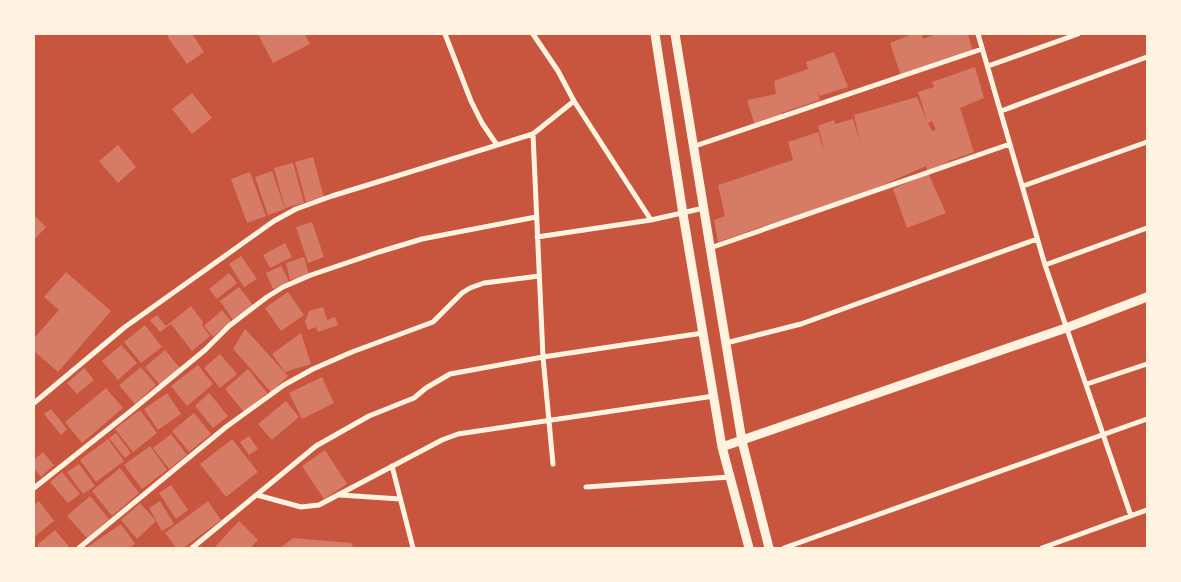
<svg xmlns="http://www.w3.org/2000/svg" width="1181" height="582" font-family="'Playfair Display',serif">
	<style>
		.building { fill: #d67c66; fill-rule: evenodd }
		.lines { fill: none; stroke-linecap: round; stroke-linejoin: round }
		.minor { stroke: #fff3e0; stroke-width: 5 }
		.tertiary { stroke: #fff3e0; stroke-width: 9 }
	</style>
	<rect width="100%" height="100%" fill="#c8553d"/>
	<path class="building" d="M170,34h22l12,18 -17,12 -20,-28z
		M258,34h47l5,10 -37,19z
		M912,34h10l1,5 13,-5h32l5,19 -72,23 -11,-33z
		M834,52l14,35 -28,9 -3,-6 3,10 -39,13 1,3 -27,10 -8,-26 29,-6 -2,-13 34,-12 -2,-7z
		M975,67l9,31 -24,10 14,44 -25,9 -21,12 -2,-7 -79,35 -39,13 -38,10 -52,18 -4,-22 11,-4 -7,-31 75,-25 -5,-18 30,-10 8,25 -8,-31 16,-6 1,4 18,-5 7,23 -6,-27 63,-18 11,26 -10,-31 16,-5 -2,-5zM932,121l4,9 -4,1 -4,-8z
		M192,93l20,25 -20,16 -20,-25z
		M118,145l18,22 -18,16 -19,-22z
		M313,157l11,40 -18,5 -11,-40z
		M293,163l11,40 -19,5 -11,-40z
		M272,171l13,38 -17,6 -13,-38z
		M250,172l16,44 -19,7 -16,-44z
		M928,173l18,40 -39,15 -14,-39z
		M34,215l12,12 -12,13z
		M312,222l12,35 -16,6 -12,-36z
		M285,243l7,14 -22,11 -7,-13z
		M241,256l16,23 -13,8 -15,-23z
		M304,257l5,18 -19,5 -4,-17z
		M281,266l8,15 -16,8 -7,-16z
		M66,272l45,39 -53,61 -24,-21v-13l25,-28 -15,-13z
		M229,273l8,10 -20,16 -8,-10z
		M239,287l14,18 -20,15 -13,-19z
		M288,292l16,23 -23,16 -16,-23z
		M191,306l12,16 -1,3 8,11 -18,15 -21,-27 -11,8 -10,-12 7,-5 9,11z
		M323,307l4,13 8,-3 3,8 -20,7 -2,-5 -8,3 -3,-8 4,-11z
		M222,310l9,11 -18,16 -9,-11z
		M145,325l17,22 -21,16 -17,-21z
		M245,329l43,47 -17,16 -38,-43z
		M301,333l10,31 -26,8 -13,-18z
		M121,345l16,18 -19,17 -16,-19z
		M165,350l15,18 -20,17 -15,-18z
		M220,354l17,20 -17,14 -16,-20z
		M198,365l15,19 -26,22 -16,-20z
		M141,367l15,18 -21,19 -16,-19z
		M84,368l10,12 -17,14 -10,-11z
		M248,369l19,24 -23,19 -19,-23z
		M322,377l12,26 -32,16 -13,-26z
		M106,388l17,20 -41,35 -17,-21z
		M167,393l14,21 -23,16 -14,-21z
		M209,393l19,23 -15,12 -18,-22z
		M286,401l13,16 -27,23 -14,-16z
		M51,409l16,20 -6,6 -17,-21z
		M140,410l17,23 -24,19 -18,-23z
		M194,413l17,21 -22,18 -17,-21z
		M116,433l15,20 -6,5 -16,-20z
		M171,434l16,21 -18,14 -16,-21z
		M249,436l9,13 -9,6 -9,-13z
		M108,439l16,22 -28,21 -16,-22z
		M232,439l26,33 -32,25 -26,-33z
		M150,446l17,24 -25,19 -18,-24z
		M325,450l22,34 -23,15 -22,-33z
		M43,452l11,13 -13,12 -7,-9v-8z
		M79,464l16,22 -12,8 -16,-22z
		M120,468l19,25 -27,23 -20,-25z
		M62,472l18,22 -12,9 -18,-21z
		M171,485l17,25 -12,9 -17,-26z
		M90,496l19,23 -22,19 -20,-22z
		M39,501l15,20 -20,16v-32z
		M160,501l14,23 -12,7 -13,-23z
		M208,501l13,19 -38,28h-7l-11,-15z
		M140,503l16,18 -19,18 -16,-19z
		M239,521l19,19 -8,8h-36z
		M121,524l14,20 -6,4h-43z
		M55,530l15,18h-31l-2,-3z
		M293,538l58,5 3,5h-74z"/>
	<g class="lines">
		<path class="minor" d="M445,34l26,67 11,22 15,22
			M978,34l67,231 86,251
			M988,66l90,-32
			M574,101l77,119
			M1001,111l146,-54
			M533,134l10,223 10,107
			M692,147l290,-98
			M1023,186l124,-44
			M537,237l114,-17 53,-12
			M710,248l300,-104
			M1045,265l102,-37
			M726,343l75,-19 236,-85
			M1087,384l60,-20
			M34,403l91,-76 149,-106 22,-12 36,-13 201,-62 41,-33 -16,-30 -25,-37
			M392,466l21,82
			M586,487l144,-10
			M34,488l97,-77 74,-61 24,-24 38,-29 16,-10 28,-12 68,-23 43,-13 114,-22
			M257,495l44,12 18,-2 123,-65 16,-6 256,-38
			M340,495l60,4
			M79,548l147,-121 58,-42 29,-16 39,-17 81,-30 29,-29 8,-5 14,-5 55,-7
			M192,548l124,-102 53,-30 45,-18 12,-10 24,-14 93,-17 160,-24
			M784,548l363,-129
			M1042,548l105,-38"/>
		<path class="tertiary" d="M655,34l28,180 39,233 27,101
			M675,34l67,407 27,107
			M722,447l344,-119 81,-31"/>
	</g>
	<rect width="1181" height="582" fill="none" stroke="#fff3e0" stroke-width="70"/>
</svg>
